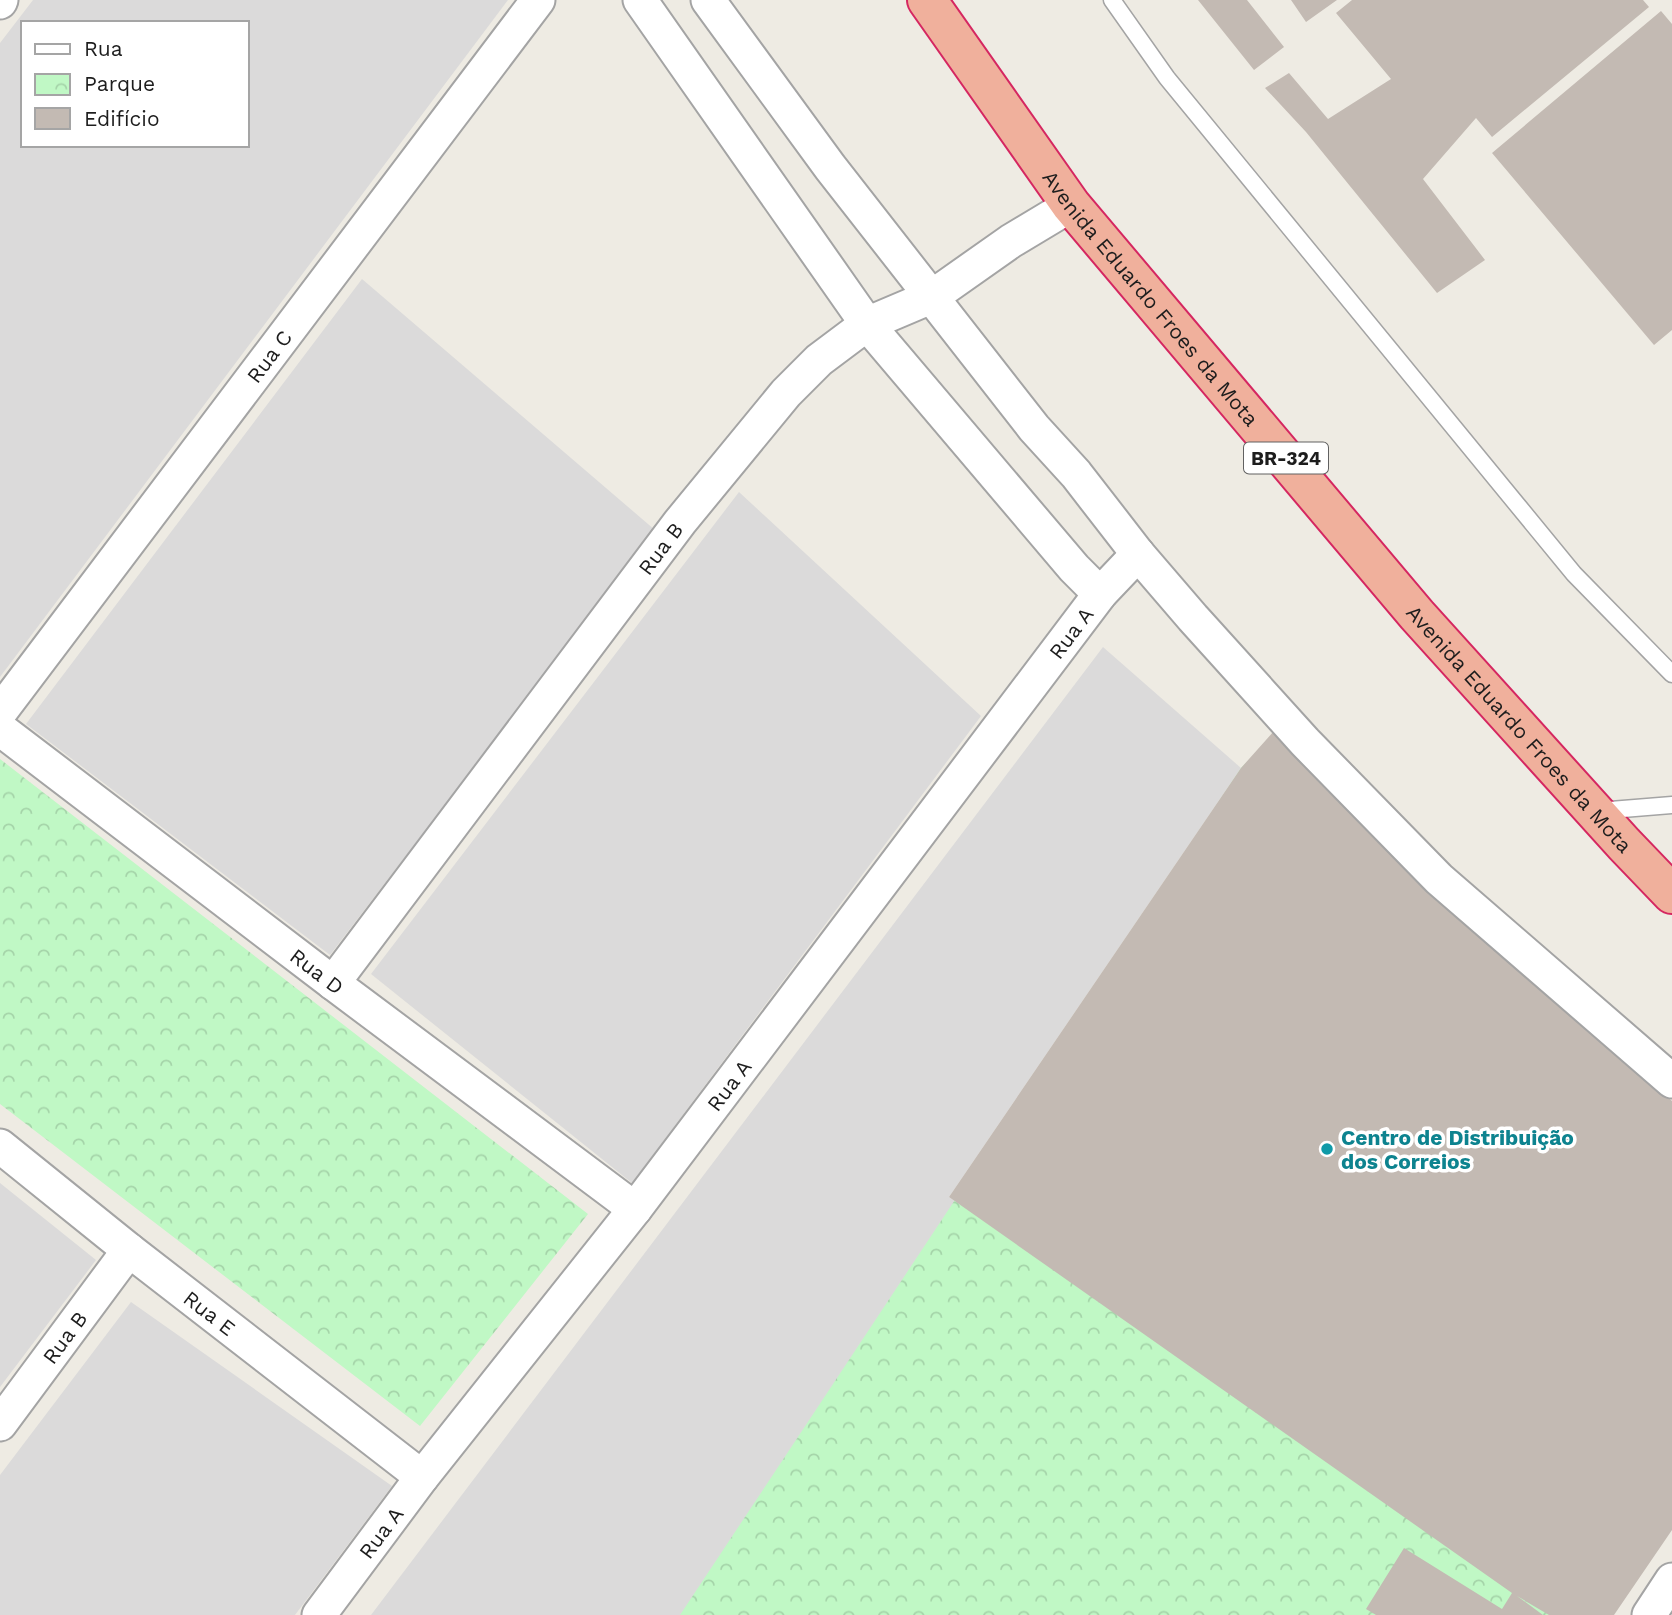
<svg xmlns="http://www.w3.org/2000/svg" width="1672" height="1615" font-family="'Work Sans',sans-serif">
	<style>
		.residential { fill: #dbdada; fill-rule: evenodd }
		.park { fill: url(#park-crowns) }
		.building { fill: #c3bab3 }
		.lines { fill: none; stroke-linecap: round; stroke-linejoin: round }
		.service-casing { stroke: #a4a4a4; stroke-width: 19 }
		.minor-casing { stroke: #a4a4a4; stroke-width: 37 }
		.trunk-casing { stroke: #d52761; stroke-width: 42 }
		.service { stroke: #fff; stroke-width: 16 }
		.minor { stroke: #fff; stroke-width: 33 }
		.trunk { stroke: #f0b09c; stroke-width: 38 }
		.culture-dot { fill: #0f9aa8; stroke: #fff; stroke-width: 2.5 }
		.labels { text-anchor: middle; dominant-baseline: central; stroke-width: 7; stroke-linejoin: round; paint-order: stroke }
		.shield { fill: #fff; stroke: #616161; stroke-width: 2 }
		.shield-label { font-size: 19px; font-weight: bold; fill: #1d1d1d }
		.street-label { font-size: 21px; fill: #1d1d1d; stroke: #fff }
		.culture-label { font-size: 21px; font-weight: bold; fill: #0d838f; stroke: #fff; text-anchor: start }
	</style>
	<defs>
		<pattern id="park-crowns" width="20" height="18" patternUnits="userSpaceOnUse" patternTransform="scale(1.75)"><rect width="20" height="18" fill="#c0f8c5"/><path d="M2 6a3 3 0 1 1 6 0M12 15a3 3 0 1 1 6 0" fill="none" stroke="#a5d4a9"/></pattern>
	</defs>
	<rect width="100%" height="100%" fill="#eeebe3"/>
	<path class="residential" d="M33,0h475l-508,677v-634zM23,23h224v122h-224z
		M362,279l293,251 -325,425 -304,-231z
		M739,492l242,224 -349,467 -261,-209z
		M1103,647l138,121 -292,429 594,418h-1172z
		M0,1183l96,77 -96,127z
		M131,1302l261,184 -97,129h-295v-140z"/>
	<path class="park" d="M1274,734l334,881h-928l561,-847z
		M0,759l588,455 -168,212 -420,-322z"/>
	<path class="building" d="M1198,0h49l37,47 -30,23z
		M1291,0h46l-31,22z
		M1352,0h291l6,7 -157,130 -16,-19 -53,61 62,81 -48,33 -131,-161 -41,-44 24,-15 39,46 63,-40 -55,-66z
		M1661,11l11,13v306l-18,15 -162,-192z
		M1273,732l205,193 194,176v429l-58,85h-65l-32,-19 26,19h-167l-10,-6 38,-61 98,61 10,-16 -563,-396 292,-429z"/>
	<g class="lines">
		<defs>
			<path id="service" d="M1112,0l55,78 407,496 98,100
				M1598,811l74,-6"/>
			<g id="minor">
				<path d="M640,0l227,324 207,244 26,26"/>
				<path d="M708,0l122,167 204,261 42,46 62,80 55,64 112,124 134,137 233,202"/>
				<path d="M0,2l1,-2"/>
				<path id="s1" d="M0,712l538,-712"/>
				<path id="s2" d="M0,729l333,254 302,226"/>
				<path id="s3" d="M333,983l347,-461 106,-129 33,-33 48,-36 66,-28 78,-55 60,-36"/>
				<path id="s4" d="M0,1146l129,104 293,227"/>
				<path id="s5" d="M0,1424l129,-174"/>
				<path id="s6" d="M319,1615l103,-138 213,-268 465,-615 38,-40"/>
				<path d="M1649,1615l23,-35"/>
			</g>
			<g id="trunk">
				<path id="s7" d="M927,0l144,205 346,410 207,229 48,50"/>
			</g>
		</defs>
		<use href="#service" class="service-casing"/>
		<use href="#minor" class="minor-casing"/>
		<use href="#trunk" class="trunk-casing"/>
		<use href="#service" class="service"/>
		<use href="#minor" class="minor"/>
		<use href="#trunk" class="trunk"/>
	</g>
	<circle class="culture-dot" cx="1327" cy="1149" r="7"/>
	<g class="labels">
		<rect class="shield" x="1244" y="442.5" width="84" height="31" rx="5"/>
		<g class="shield-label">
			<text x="1286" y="458">BR-324</text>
		</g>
		<g class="street-label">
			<text stroke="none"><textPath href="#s7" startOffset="373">Avenida Eduardo Froes da Mota</textPath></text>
			<text stroke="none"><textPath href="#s1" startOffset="446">Rua C</textPath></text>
			<text stroke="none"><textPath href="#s3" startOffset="544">Rua B</textPath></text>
			<text stroke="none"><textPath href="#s6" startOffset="1237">Rua A</textPath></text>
			<text stroke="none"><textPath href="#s7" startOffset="940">Avenida Eduardo Froes da Mota</textPath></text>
			<text stroke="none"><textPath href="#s2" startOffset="399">Rua D</textPath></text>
			<text stroke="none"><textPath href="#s6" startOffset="670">Rua A</textPath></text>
			<text stroke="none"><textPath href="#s4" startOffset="268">Rua E</textPath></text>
			<text stroke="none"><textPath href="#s5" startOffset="108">Rua B</textPath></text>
			<text stroke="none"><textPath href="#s6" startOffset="103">Rua A</textPath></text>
		</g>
		<g class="culture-label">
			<text x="1341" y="1137">Centro de Distribuição<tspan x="1341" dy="24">dos Correios</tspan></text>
		</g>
	</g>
	<rect x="21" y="21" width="228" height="126" fill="#ffffff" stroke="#a5a5a5" stroke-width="2"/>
	<rect x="35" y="44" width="35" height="10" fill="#ffffff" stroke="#a5a5a5" stroke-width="2"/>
	<text x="84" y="56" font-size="21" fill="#1d1d1d">Rua</text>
	<rect x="35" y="74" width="35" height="21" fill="url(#park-crowns)" stroke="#a5a5a5" stroke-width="2"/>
	<text x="84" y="91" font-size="21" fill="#1d1d1d">Parque</text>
	<rect x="35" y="108" width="35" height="21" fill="#c3bab3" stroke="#a5a5a5" stroke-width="2"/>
	<text x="84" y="126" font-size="21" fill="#1d1d1d">Edifício</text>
</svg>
